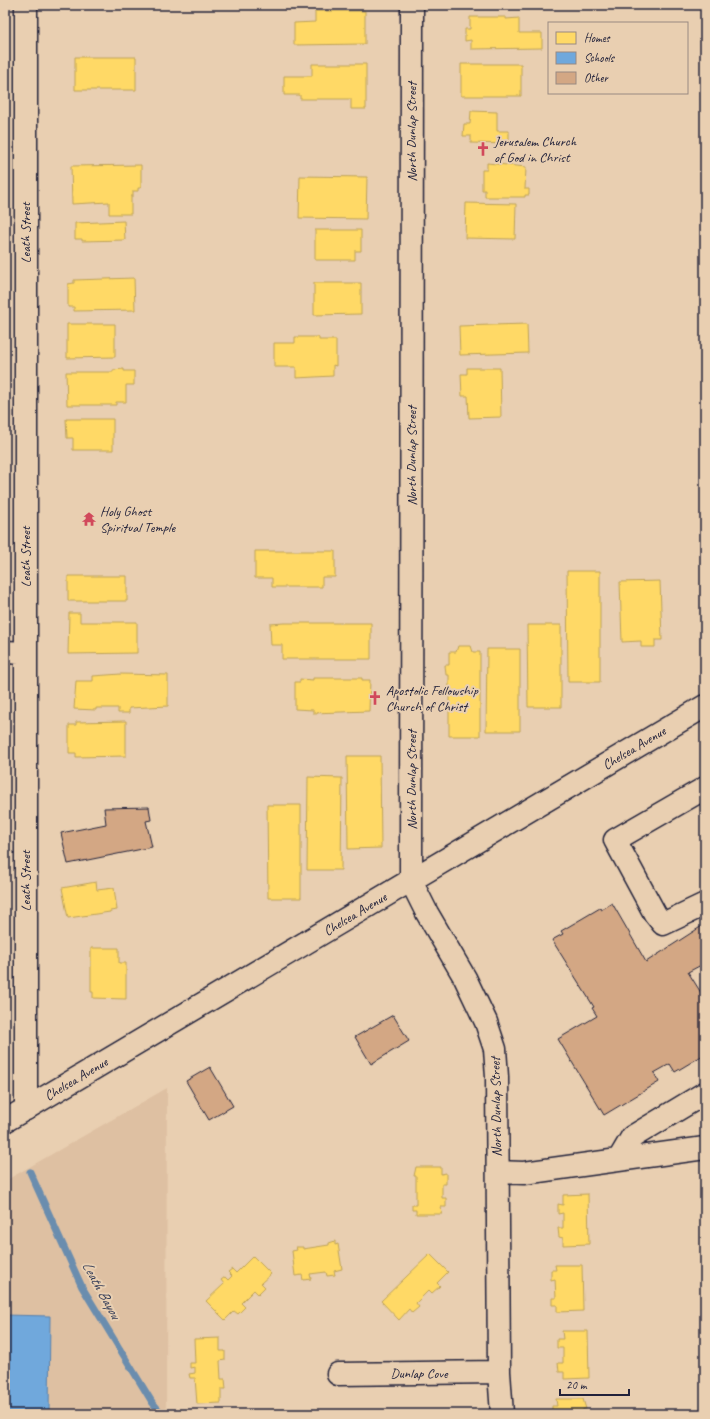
<svg xmlns="http://www.w3.org/2000/svg" width="710" height="1419" font-family="Caveat,sans-serif">
	<style>
		.built { fill: #dec0a2 }
		.homes { fill: #ffd966; stroke: #bda259 }
		.schools { fill: #6fa8dc; stroke: #5880ac }
		.lines { fill: none; stroke-linecap: round; stroke-linejoin: round }
		.stream { stroke: #6b8dae; stroke-width: 7 }
		.building { fill: #d3a784; stroke: #22223b }
		.minor-casing { stroke: #22223b; stroke-width: 25 }
		.major-casing { stroke: #22223b; stroke-width: 25 }
		.minor { stroke: #e9cfb1; stroke-width: 22 }
		.major { stroke: #e9cfb1; stroke-width: 22 }
		.labels { text-anchor: middle; dominant-baseline: central; stroke-width: 4; stroke-linejoin: round; paint-order: stroke }
		.street-label { font-size: 14px; fill: #22223b; stroke: #e9cfb1 }
		.poi-label { font-size: 14px; fill: #22223b; stroke: #e9cfb1; text-anchor: start }
		.water-label { font-size: 15px; font-style: italic; fill: #343d58; stroke: #e9cfb1 }
	</style>
	<rect width="100%" height="100%" fill="#e9cfb1"/>
	<filter id="ink" filterUnits="userSpaceOnUse"><feTurbulence type="fractalNoise" baseFrequency=".025" numOctaves="2"/><feDisplacementMap in="SourceGraphic" scale="8" xChannelSelector="R" yChannelSelector="G"/><feConvolveMatrix kernelMatrix="1 2 1 2 8 2 1 2 1" color-interpolation-filters="sRGB"/></filter>
	<g filter="url(#ink)">
		<path class="built" d="M167,1088l-1,326h-161v-233z"/>
		<path class="homes" d="M315,11h50v33l-71,1v-22l21,-1z
			M470,17h36v2l13,-1v15h23v15l-71,1v-9l-6,1v-12h5z
			M75,57h61v33h-61z
			M312,64h54v45h-15v-10h-51v-4h-16v-19h28z
			M461,64h60v32h-60z
			M471,111l26,1v19h12v13l-38,-1v-7h-8l1,-12h6z
			M487,163l39,4 -1,22h4v6h-4v2h-40v-7h-3v-20h5z
			M141,165v23h-3v3h-5v5h-2v18h-22v-12l-37,2 -1,-38z
			M300,176l67,1 -1,42 -67,-1z
			M466,203l50,1 -1,35 -50,-1z
			M124,221l1,19 -43,1v-2h-7v-16z
			M315,230h46v21h-6v9h-40z
			M134,278l1,32 -61,1v-4h-6v-23l6,-1v-3z
			M314,283h47v31l-47,1z
			M67,324h48v33l-48,1z
			M527,324l1,29 -68,2 -1,-29z
			M295,337h24v3h17v26l-3,-1v11l-37,2v-11h-22v-24h21z
			M467,368h33l1,49 -32,1 -1,-22h-6l-1,-22h6z
			M124,369v2h10v14h-8v17h-10v3h-49l-1,-33h47v-2z
			M66,419h47v31h-40v-12h-6z
			M255,551h80v26h-13v10h-50v-9h-17z
			M567,571h33v111h-32z
			M68,576h59v25h-59z
			M660,581l2,59h-7v7h-14v-6l-19,1 -2,-60z
			M69,613h11v9h57v31l-69,1z
			M284,623h87v36h-89v-14h-11l-1,-21z
			M527,625h34v82h-33z
			M458,646h13l2,6h7v84h-31v-61h-3l-1,-10h4v-13h7z
			M487,649h33v82h-34z
			M121,674l47,1v31l-39,2v5h-11v-5h-22v2l-22,-1 2,-28h17v-5z
			M313,678h49v2h8l-1,31 -56,2v-3l-18,-1v-27h5v-3l13,1z
			M126,721v35l-50,1v-4h-7v-28h7v-3z
			M347,756h33l1,92 -33,1z
			M308,777l34,1 -1,92h-34z
			M267,805h34v93h-33z
			M96,882l1,8 17,-2 3,22 -7,1v1l-42,6 -6,-30z
			M91,948h28v15h7v36l-33,-1v-6h-2z
			M416,1167h25v7l5,-1v11h-4v14h4v9h-5l1,7h-26v-4h-4v-5h4v-29h-2z
			M588,1194l1,50 -26,1v-7l-4,-1 -1,-9h5v-15l-5,1v-10l5,1v-10z
			M335,1241v4l3,-1 4,25 -8,2 1,4 -8,1 -1,-4 -16,2 1,5 -8,1 -1,-5 -7,1 -3,-25 5,-1 -1,-3h7v2l26,-4v-2z
			M430,1254l18,18 -11,11 3,3 -8,7 -3,-3 -13,13 3,4 -7,6 -3,-4 -10,11 -18,-19z
			M253,1256l18,18 -10,9 4,4 -7,7 -4,-4 -13,13 4,4 -7,7 -4,-3 -9,9 -19,-19 18,-17 -3,-4 4,-3 3,3 4,-4 -4,-4 4,-3 4,4z
			M555,1265h27l1,46 -26,1v-7h-5v-7h4l-1,-19 -4,1v-10h5z
			M562,1331h26l1,47 -25,1v-7h-5l-1,-9h5v-15h-6v-9h6z
			M220,1338v13h5v9l-5,1 1,18h4l1,10h-5v14l-24,1 -2,-26h-5l-1,-4 6,-1v-6l-5,1v-5h5l-1,-24z
			M556,1399h27l3,10h-3v5h-31v-8h5z"/>
		<path class="schools" d="M5,1315l45,1 -1,98h-44z"/>
		<g class="lines">
			<path class="stream" d="M30,1172l52,115 70,115 10,12"/>
		</g>
		<path class="building" d="M149,807l2,13 -5,1 6,26 -84,17 -7,-31 45,-9 -2,-16z
			M612,903l34,59 56,-36 3,5v32l-17,9 17,27v55l-30,18 -5,-8 -16,9 5,9 -55,33 -46,-76 39,-23 -5,-8 2,-1 -42,-67 11,-6 -2,-3 39,-23 1,2z
			M393,1015l16,26 -38,23 -16,-27z
			M210,1067l23,39 -24,14 -23,-39z"/>
		<g class="lines">
			<defs>
				<path id="minor" d="M26,5v1104
					M412,5l-1,876 16,32 38,65 21,44 9,27 2,28 2,295 3,42
					M5,652l20,1
					M705,788l-90,52 40,74 8,10 42,-20
					M619,1159l13,-22 73,-44
					M498,1172l26,1 181,-25
					M338,1374l161,-2"/>
				<path id="major" d="M5,1121l700,-415"/>
			</defs>
			<use href="#minor" class="minor-casing"/>
			<use href="#major" class="major-casing"/>
			<use href="#minor" class="minor"/>
			<use href="#major" class="major"/>
		</g>
	</g>
	<defs>
		<symbol id="church-bare" viewBox="-9 -9 18 18"><path d="M-1.2-6h2.4v3.5h3.3v2.4h-3.3V6h-2.4V-.1h-3.3v-2.4h3.3Z" fill="#d1495b" stroke="#e9cfb1" stroke-width="2.5" paint-order="stroke"/></symbol>
		<symbol id="temple-bare" viewBox="-9 -9 18 18"><path d="M0-6L5-2H3V0L6.5 2.5H4V6H1.5V3h-3V6H-4V2.5H-6.5L-3 0V-2H-5Z" fill="#d1495b" stroke="#e9cfb1" stroke-width="2.5" paint-order="stroke"/></symbol>
	</defs>
	<g fill-rule="evenodd">
		<use href="#church-bare" x="473" y="139" width="20" height="20"/>
		<use href="#temple-bare" x="79" y="509" width="20" height="20"/>
		<use href="#church-bare" x="365" y="688" width="20" height="20"/>
	</g>
	<g class="labels">
		<g class="street-label">
			<text transform="translate(411 132) rotate(-90)">North Dunlap Street</text>
			<text transform="translate(25 233) rotate(-90)">Leath Street</text>
			<text transform="translate(411 456) rotate(-90)">North Dunlap Street</text>
			<text transform="translate(25 557) rotate(-90)">Leath Street</text>
			<text transform="translate(634 748) rotate(-31)">Chelsea Avenue</text>
			<text transform="translate(411 780) rotate(-90)">North Dunlap Street</text>
			<text transform="translate(25 881) rotate(-90)">Leath Street</text>
			<text transform="translate(355 914) rotate(-31)">Chelsea Avenue</text>
			<text transform="translate(76 1079) rotate(-31)">Chelsea Avenue</text>
			<text transform="translate(496 1107) rotate(-91)">North Dunlap Street</text>
			<text x="419" y="1373">Dunlap Cove</text>
		</g>
		<g class="poi-label">
			<text x="494" y="141">Jerusalem Church<tspan x="494" dy="16">of God in Christ</tspan></text>
			<text x="100" y="511">Holy Ghost<tspan x="100" dy="16">Spiritual Temple</tspan></text>
			<text x="386" y="690">Apostolic Fellowship<tspan x="386" dy="16">Church of Christ</tspan></text>
		</g>
		<g class="water-label">
			<text transform="translate(101 1290) rotate(61)">Leath Bayou</text>
		</g>
	</g>
	<rect width="710" height="1419" fill="none" stroke="#e9cfb1" stroke-width="20"/>
	<rect x="10" y="10" width="690" height="1399" fill="none" stroke="#22223b" stroke-width="1.5" filter="url(#ink)"/>
	<rect x="548" y="22" width="140" height="72" fill="#e9cfb1" stroke="#998a82"/>
	<rect x="556" y="32" width="20" height="12" fill="#ffd966" stroke="#998a82"/>
	<text x="584" y="42" font-size="12" fill="#22223b">Homes</text>
	<rect x="556" y="52" width="20" height="12" fill="#6fa8dc" stroke="#998a82"/>
	<text x="584" y="62" font-size="12" fill="#22223b">Schools</text>
	<rect x="556" y="72" width="20" height="12" fill="#d3a784" stroke="#998a82"/>
	<text x="584" y="82" font-size="12" fill="#22223b">Other</text>
	<path d="M560 1389v6h69v-6" fill="none" stroke="#22223b" stroke-width="2"/>
	<text x="566" y="1389" font-size="12" fill="#22223b" stroke="#e9cfb1" stroke-width="3" paint-order="stroke">20 m</text>
</svg>
